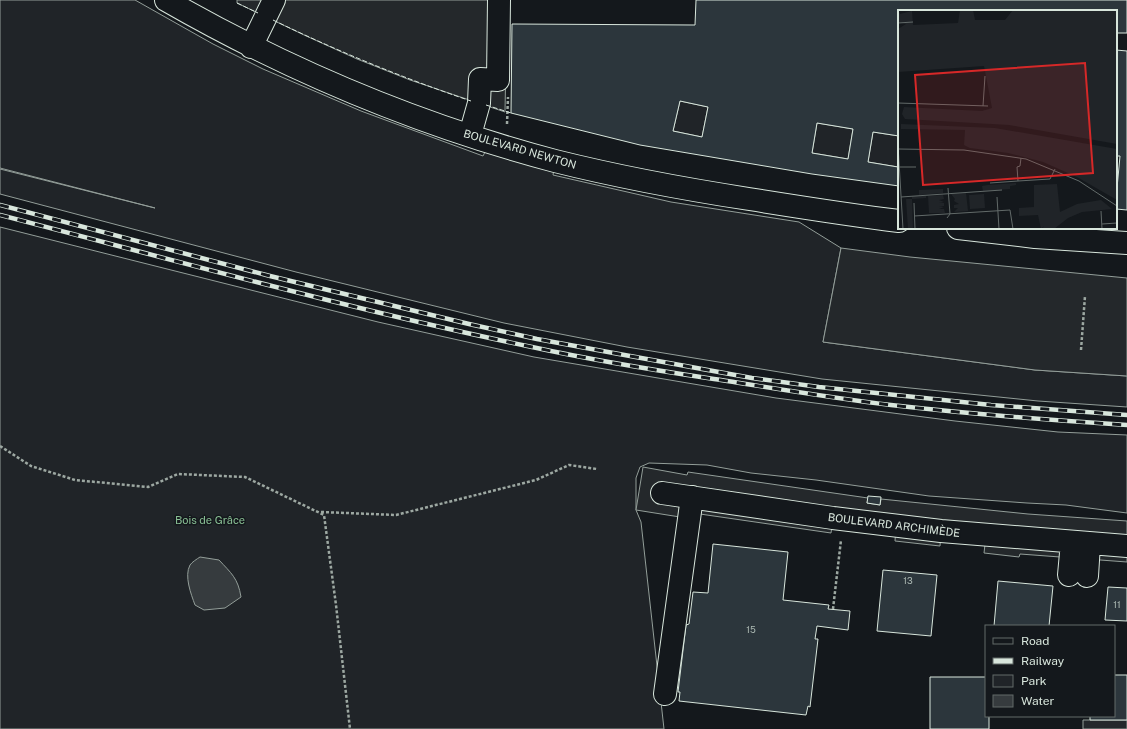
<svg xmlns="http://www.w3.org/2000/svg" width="1127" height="729" font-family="'Public Sans',sans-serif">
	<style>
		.green { fill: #202428; stroke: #939e99 }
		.parking { fill: #24282b; stroke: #939e99 }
		.water { fill: #363b3e; stroke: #939e99 }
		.building { fill: #2c363c; stroke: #d8e6dc; fill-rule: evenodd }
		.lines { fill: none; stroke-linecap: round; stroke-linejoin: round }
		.minor-casing { stroke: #d8e6dc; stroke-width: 24 }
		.path { stroke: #9da8a2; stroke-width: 2.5; stroke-dasharray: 3 2; stroke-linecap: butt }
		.minor { stroke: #14181c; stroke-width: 22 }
		.rail-casing { stroke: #d8e6dc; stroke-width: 4.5 }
		.rail { stroke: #14181c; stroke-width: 3; stroke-dasharray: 9; stroke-linecap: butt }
		.fence { stroke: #d8e6dc; stroke-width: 1; stroke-dasharray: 5 2; stroke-linecap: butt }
		.labels { text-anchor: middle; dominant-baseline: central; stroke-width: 3; stroke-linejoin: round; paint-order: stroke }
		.number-label { font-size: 9px; fill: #adbab4 }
		.street-label { font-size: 11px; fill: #d8e6dc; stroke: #14181c }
		.park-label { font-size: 11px; fill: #8ac095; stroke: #14181c }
		.inset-road { fill: none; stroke: #626a69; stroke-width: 1 }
		.view { fill: #d62828; fill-opacity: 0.15; stroke: #d62828; stroke-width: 2 }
		.inset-edge { fill: none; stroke: #d8e6dc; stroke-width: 2 }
	</style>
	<rect width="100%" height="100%" fill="#14181c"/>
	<path class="green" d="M0,0h135l78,44 50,25 98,42 122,45 3,-6 68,19 -1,6 118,27 128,20 42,26 -18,94 212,28 92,6v31l-89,-6 -216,-22 -195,-32 -123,-24 -208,-51 -296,-78v-25l155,39 -155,-40z
		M680,101l28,6 -6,30 -29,-6z
		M817,123l36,6 -5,30 -36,-6z
		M873,132l26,4 -1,31 -30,-5z
		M0,227l378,95 156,35 242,41 179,23 103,11 69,3v78l-61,-8 -39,-2 -98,-7 -113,-16 -65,-7 -44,-8 -58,-2 -9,4 -4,11v32l5,12 23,207h-664z"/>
	<path class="parking" d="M237,0h270l-2,112 -95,-32 -53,-21 -53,-24 -67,-32z
		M841,248l69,9 217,21v98l-92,-6 -212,-28z
		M643,467l44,8 1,-3 180,26 -1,5 13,2 1,-6 147,15 99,7v41l-107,-8 -1,3 -35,-4 2,-17 -45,-4 -1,14 -45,-5 1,-15 -63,-7 -2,14 -131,-19 -20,3 -44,-7z
		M1083,720h44v9h-44z"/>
	<path class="water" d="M200,557l19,3c12,13 19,18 22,37l-16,11 -21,2 -9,-5c-4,-11 -11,-29 -5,-40 2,-3 7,-6 10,-8z"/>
	<path class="building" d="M696,0h431v33h-11v-22h-217v125l-26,-4 -5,30 30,5 1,-7v26l-87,-12 -172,-29 -129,-32 1,-89 183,1zM680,101l28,6 -6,30 -29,-6zM817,123l36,6 -5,30 -36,-6z
		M1116,50l11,1v159l-11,-1v-21h1l3,-32h-4z
		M868,496l13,1 -1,8 -13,-2z
		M713,544l75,8 -5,48 46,5 -1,4 22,2 -2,19 -31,-4 -2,13h3l-8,68 -2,-1 -2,9 -127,-14 1,-9h-2l8,-67 3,-1 4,-32 15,1z
		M883,570l54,5 -6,61 -54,-5z
		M998,581l55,5 -4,40h-55z
		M1108,587l19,1v33l-22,-1z
		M1114,675h13v45h-37v-4h24z
		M930,677h56v39h3v13h-59z"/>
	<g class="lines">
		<defs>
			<path id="minor" d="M166,0c122,70 253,125 389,161 64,16 129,28 194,38 50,8 100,16 150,22
				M251,47l23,-47
				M470,135l9,-32 1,-24 18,1 1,-80
				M958,228l77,9 92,6
				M662,493l171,25 108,13 186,15
				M1069,575l3,-33
				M1087,576l2,-32
				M665,694l27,-197"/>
		</defs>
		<use href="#minor" class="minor-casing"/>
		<path class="path" d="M507,124l1,-27
			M1081,350l4,-54
			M0,446l31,20 44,14 73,7 30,-13 67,3 79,38 12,90 14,124
			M321,512l75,3 140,-35 33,-15 28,4
			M833,609l8,-69"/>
		<use href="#minor" class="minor"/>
		<defs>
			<path id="rail" d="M0,205l270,71 199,48 68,15 82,15 133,24 67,9 172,18 136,10
				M0,215c177,46 353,95 532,132 60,13 121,23 182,32 59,9 118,19 177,26 79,9 157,15 236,20"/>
		</defs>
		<use href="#rail" class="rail-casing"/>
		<use href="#rail" class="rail"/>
		<path class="fence" d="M237,3l21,10
			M273,20c64,31 130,58 198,81
			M486,105l25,8"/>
	</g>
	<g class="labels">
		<g class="number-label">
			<text x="908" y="580">13</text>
			<text x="1117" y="604">11</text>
			<text x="751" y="629">15</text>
		</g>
		<g class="street-label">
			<text transform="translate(520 149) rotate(16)">BOULEVARD NEWTON</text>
			<text transform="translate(894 525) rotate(7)">BOULEVARD ARCHIMÈDE</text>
		</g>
		<g class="park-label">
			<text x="210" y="520">Bois de Grâce</text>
		</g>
	</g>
	<g transform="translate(898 10)">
		<rect width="219" height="219" fill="#14181c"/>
		<path d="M0,0l2,4 12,-3 1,14 45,-2 2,-13h13l2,10h30l8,-10h104v134l-108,-19 -104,-6 -3,-5 2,-7 78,4 10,-3 -8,-42 -86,6v-43l8,-5 -8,-2zM3,114l94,4 122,21v51l-40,-23 -34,-15 -35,-9 -38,-5 -6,-3 1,-15 -64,-1zM118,173v2l-6,1v3l-27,2 -1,-5 6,-1zM159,174l3,28 17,-8 24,-4 11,9 -30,3 -14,6 -14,11h-12l2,-3 -3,3 -3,-14 -19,1v-8l15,-1v-22zM45,179v4l-24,2v-5zM68,183l2,18 -14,1 4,-4h-4v-3l5,-1 -5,-3 1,-2 -4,-5zM86,184l1,14 -15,1 -1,-14zM45,185l1,4 -5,1 5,2h-5l5,1v3l-5,1h5l-5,2h5l1,4h-16l-1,-17zM14,186h14v2l-14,1 1,30h-5l-2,-30h6z" fill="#202428"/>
		<path class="inset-road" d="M0,13l15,-1M0,93l90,3M85,96l2,-30M0,135l5,84M0,139l66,1 62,9 53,22 38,25M123,148l-1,8 -3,1 1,14 32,-2 5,-10M1,157h17M92,173l28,-2M3,187l101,-7M99,187l2,32M16,193l1,26M203,201l1,18M16,206l96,-6 3,19M49,208l3,-4 -2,-26M204,214l15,-1"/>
		<path class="view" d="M187,53l8,110 -170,12 -8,-110z"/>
		<rect width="219" height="219" class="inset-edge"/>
	</g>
	<rect x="985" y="625" width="130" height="92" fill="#14181c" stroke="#626a69"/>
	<rect x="993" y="638" width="20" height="6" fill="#14181c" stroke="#626a69"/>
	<text x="1021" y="645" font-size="12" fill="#d8e6dc">Road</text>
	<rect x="993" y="658" width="20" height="6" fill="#d8e6dc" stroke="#626a69"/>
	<text x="1021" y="665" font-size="12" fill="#d8e6dc">Railway</text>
	<rect x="993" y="675" width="20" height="12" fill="#202428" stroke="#626a69"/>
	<text x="1021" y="685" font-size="12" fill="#d8e6dc">Park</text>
	<rect x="993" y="695" width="20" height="12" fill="#363b3e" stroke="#626a69"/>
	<text x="1021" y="705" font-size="12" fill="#d8e6dc">Water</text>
</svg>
